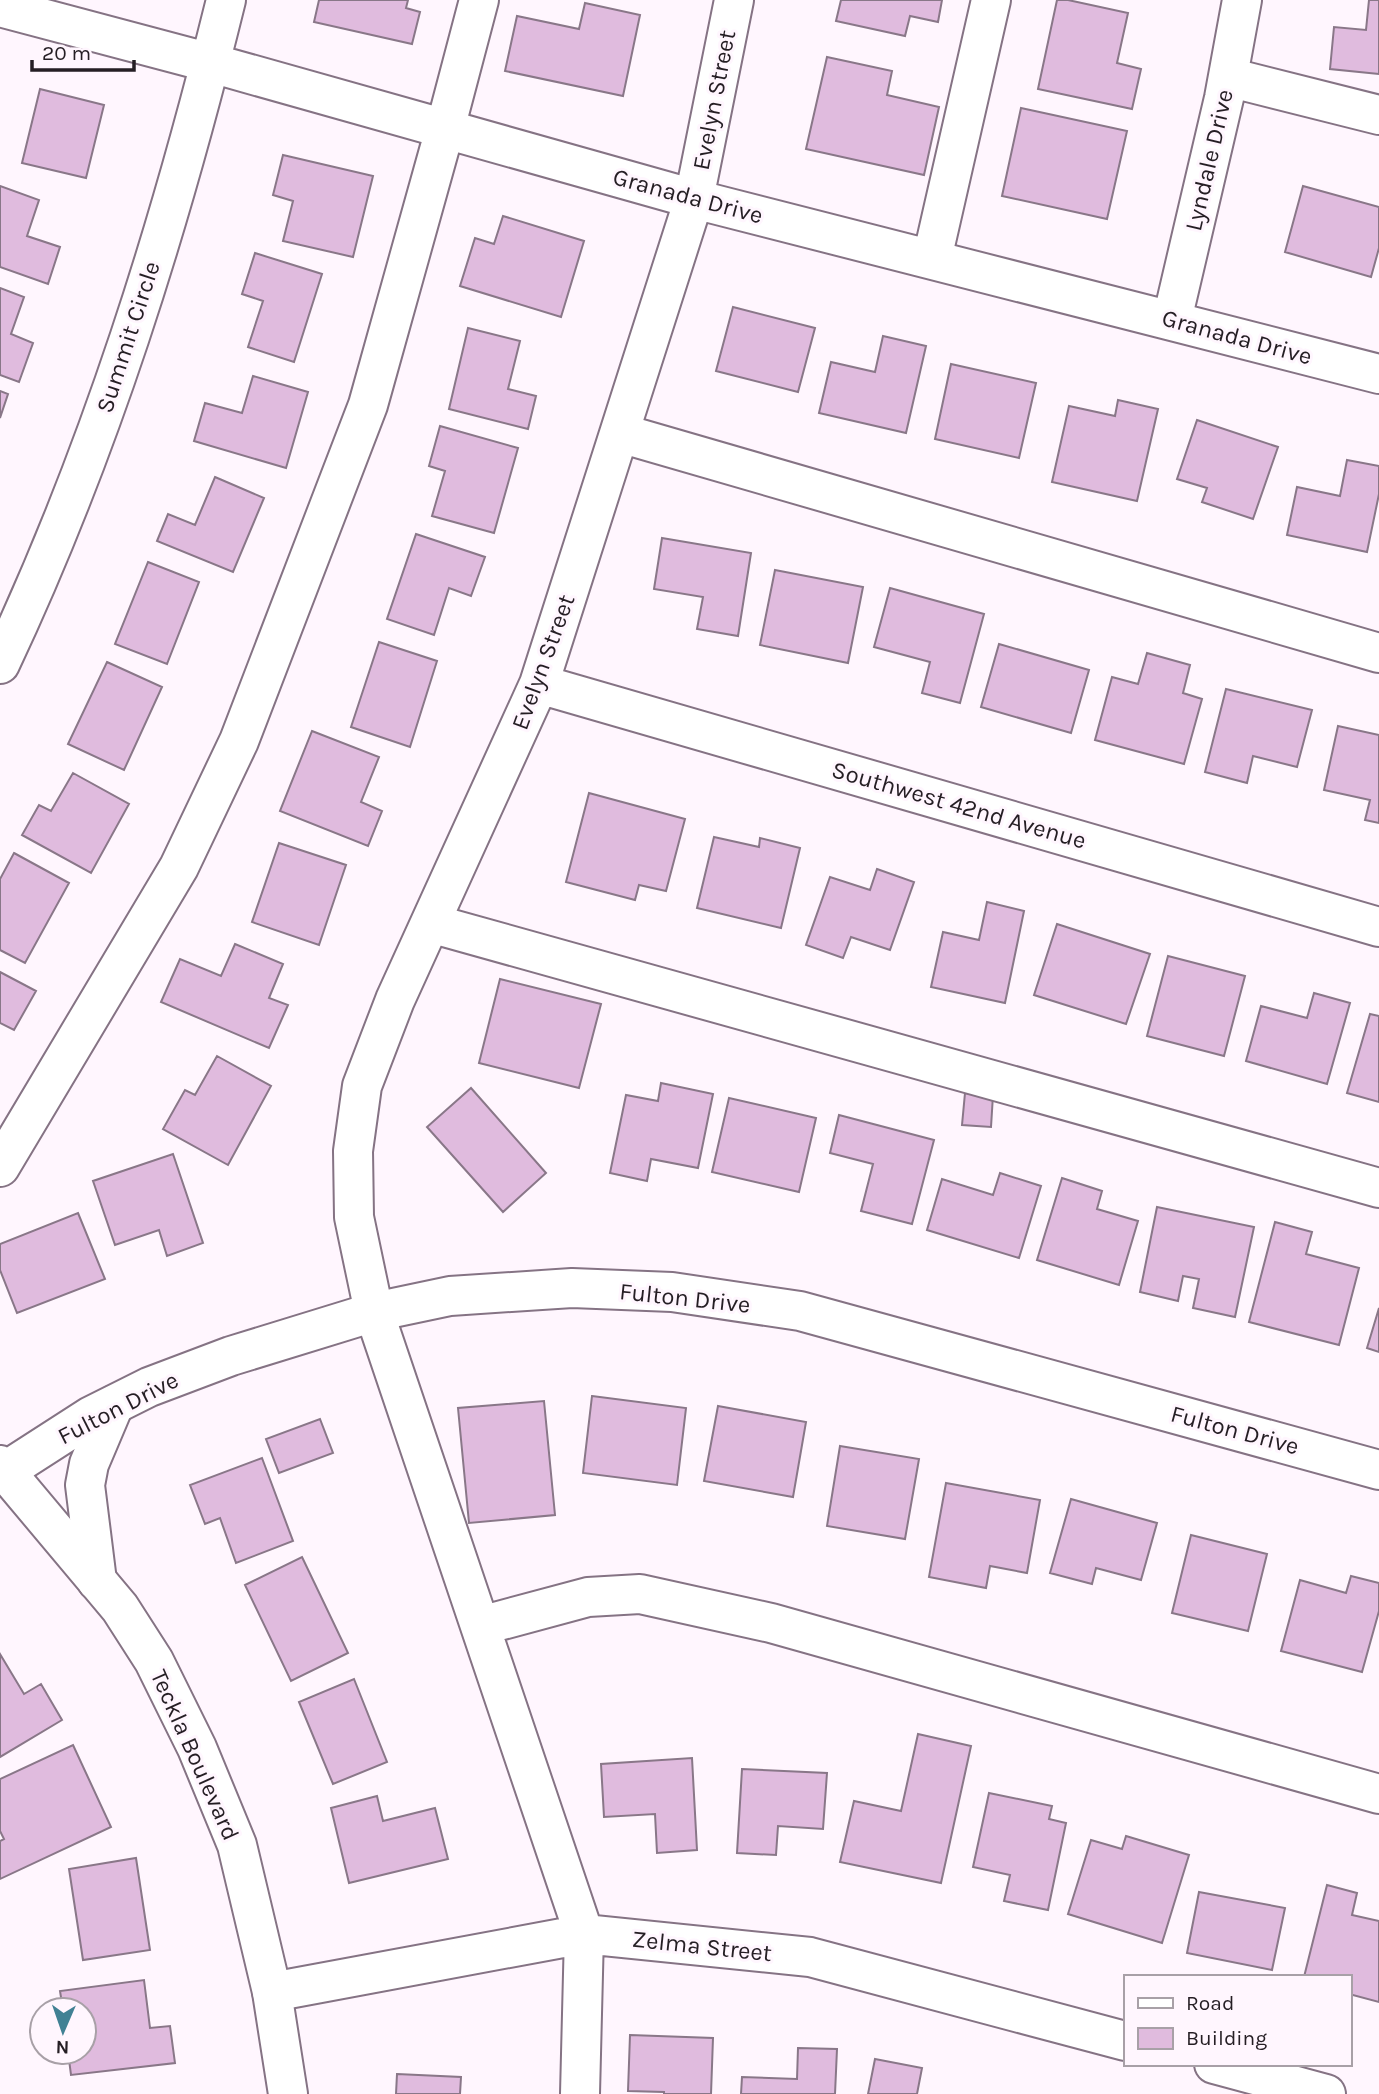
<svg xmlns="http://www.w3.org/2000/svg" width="1379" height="2094" font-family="Karla,sans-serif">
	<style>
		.building { fill: #e0bbde; stroke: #897788; stroke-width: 2 }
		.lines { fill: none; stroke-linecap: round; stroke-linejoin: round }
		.minor-casing { stroke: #857384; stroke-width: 42 }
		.major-casing { stroke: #857384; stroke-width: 42 }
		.minor { stroke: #fff; stroke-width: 38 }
		.major { stroke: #fff; stroke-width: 38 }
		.labels { text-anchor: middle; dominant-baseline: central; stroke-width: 6; stroke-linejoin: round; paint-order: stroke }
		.street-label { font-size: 24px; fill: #251e24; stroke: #fff6fe }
	</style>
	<rect width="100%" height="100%" fill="#fff6fe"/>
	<path class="building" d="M319,0h89l-2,8 14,4 -8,32 -98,-22z
		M841,0h101l-4,22 -28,-6 -5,20 -69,-15z
		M1057,0h11l60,13 -11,50 24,6 -9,40 -94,-20z
		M1369,0h10v74l-49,-5 4,-42 32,3z
		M585,3l55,12 -17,81 -118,-25 12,-55 62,13z
		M827,57l65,14 -5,24 52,12 -15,68 -118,-26z
		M40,89l64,16 -18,73 -64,-15z
		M1021,108l106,23 -20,88 -105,-23z
		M283,155l90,21 -20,81 -70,-16 10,-40 -20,-6z
		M0,186l39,14 -12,36 33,11 -12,37 -48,-17z
		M1303,186l76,21v41l-8,29 -86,-25z
		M503,216l81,25 -23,76 -101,-31 15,-48 19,6z
		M255,253l67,21 -28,88 -46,-15 15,-46 -21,-7z
		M0,288l24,9 -13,37 22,9 -14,39 -19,-7z
		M733,307l82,21 -17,64 -82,-21z
		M468,328l52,13 -12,48 28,7 -8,33 -79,-20z
		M883,336l43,10 -20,87 -87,-20 12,-51 44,10z
		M951,364l85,19 -17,75 -84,-19z
		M253,376l55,16 -22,76 -92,-27 11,-38 37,10z
		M0,391l8,3 -8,24z
		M1118,400l40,9 -21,92 -85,-19 17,-76 46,10z
		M1197,420l81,27 -25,72 -51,-17 5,-14 -30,-9z
		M440,426l78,22 -24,85 -62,-17 13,-45 -16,-5z
		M1347,460l32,6v28l-12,58 -80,-17 10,-48 43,9z
		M215,477l49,21 -31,74 -76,-31 11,-27 27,11z
		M416,534l69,23 -14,39 -22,-8 -15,47 -47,-16z
		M662,538l89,15 -13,83 -41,-7 6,-32 -49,-8z
		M148,562l51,20 -32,82 -52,-20z
		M775,570l88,17 -15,76 -88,-18z
		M890,588l94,26 -24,89 -38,-10 8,-31 -56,-15z
		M379,642l58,19 -27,86 -59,-20z
		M999,644l90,26 -18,63 -90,-26z
		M1147,653l43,12 -7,28 19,6 -18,65 -89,-24 17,-63 26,7z
		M107,662l55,25 -38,83 -56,-26z
		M1226,689l86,21 -15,57 -44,-11 -6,27 -42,-11z
		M1338,726l41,9v88l-14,-3 5,-20 -46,-10z
		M312,731l67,26 -18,45 21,9 -14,35 -88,-35z
		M73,773l56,31 -38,69 -69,-38 17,-30 12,6z
		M589,793l96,26 -19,72 -27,-6 -4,15 -69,-18z
		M714,837l45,10 1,-9 40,10 -19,80 -84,-20z
		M279,843l67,22 -27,80 -67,-23z
		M14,853l55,30 -44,80 -25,-13v-71z
		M877,869l37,13 -24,68 -39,-13 -8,21 -37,-13 24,-68 40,13z
		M987,902l37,9 -19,92 -74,-16 12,-55 36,8z
		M1057,924l93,30 -24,70 -92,-29z
		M235,944l48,20 -14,34 19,7 -19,43 -108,-46 19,-43 41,17z
		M1168,956l77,20 -21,80 -77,-20z
		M0,972l36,19 -22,39 -14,-7z
		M500,979l101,25 -22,84 -100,-25z
		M1314,993l36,10 -23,81 -81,-23 15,-55 46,12z
		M1370,1014l9,2v86l-32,-9z
		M217,1056l54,30 -43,79 -65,-36 22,-39 10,5z
		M661,1083l52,11 -15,74 -47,-9 -4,22 -37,-8 16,-78 32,6z
		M471,1088l75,85 -43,39 -76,-85z
		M965,1093l28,2 -2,32 -29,-2z
		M729,1098l87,20 -17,74 -87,-20z
		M839,1115l95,25 -22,84 -51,-13 12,-47 -43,-11z
		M173,1154l30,89 -36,13 -8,-26 -44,15 -22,-64z
		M1000,1173l41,13 -22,72 -92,-28 15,-51 51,16z
		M1062,1178l40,13 -5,18 41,12 -19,64 -82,-25z
		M1157,1207l97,20 -19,90 -42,-9 6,-29 -16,-3 -5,25 -38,-9z
		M78,1213l27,66 -88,34 -17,-43v-26z
		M1275,1222l37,10 -6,22 53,14 -20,77 -90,-23z
		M1379,1308v44l-12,-4z
		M592,1396l94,12 -9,77 -94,-12z
		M544,1401l11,114 -86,8 -11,-115z
		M718,1406l88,16 -13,75 -89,-16z
		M320,1419l13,34 -54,20 -13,-34z
		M840,1446l79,13 -14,80 -78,-13z
		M262,1458l31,83 -57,22 -16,-45 -15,6 -15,-39z
		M946,1483l94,17 -13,73 -37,-7 -4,22 -57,-11z
		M1071,1499l86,24 -16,57 -45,-12 -4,16 -42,-11z
		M1191,1535l76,19 -19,77 -76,-18z
		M302,1557l46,96 -57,28 -46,-96z
		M1351,1576l28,7v28l-17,61 -81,-21 19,-71 46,13z
		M0,1654l24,40 17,-10 21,36 -62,37z
		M354,1679l33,83 -54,22 -34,-82z
		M918,1734l53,12 -30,137 -101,-21 14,-61 47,10z
		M73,1745l38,82 -111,52v-38l4,-2 -4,-8v-52z
		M692,1758l5,92 -40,3 -2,-39 -51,3 -3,-53z
		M742,1769l85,4 -4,56 -45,-3 -2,29 -39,-2z
		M989,1793l63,13 -3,13 17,4 -18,87 -44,-9 6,-26 -37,-8z
		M377,1796l6,25 52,-13 13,51 -99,24 -18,-75z
		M1126,1836l63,19 -27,88 -94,-29 23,-74 31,9z
		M136,1858l14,92 -67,10 -14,-91z
		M1327,1885l30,8 -5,22 27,6v81l-30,-8v-17h-45z
		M1199,1892l86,16 -13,62 -85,-17z
		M144,1980l6,48 20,-2 5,37 -104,12 -3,-23h16v-42h-21l-3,-19z
		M630,2035l83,3 -2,56h-47v-2l-36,-1z
		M798,2048l39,1 -2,45h-94l1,-17 55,2z
		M875,2059l47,9 -5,26h-49z
		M397,2074l64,3 -1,17h-64z"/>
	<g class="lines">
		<defs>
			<path id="minor" d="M0,7l211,56 483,136 685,175
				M1228,77l151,38
				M932,259l59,-259
				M1172,320l52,-222 18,-98
				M620,433l759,220
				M0,664c100,-212 170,-437 226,-664
				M539,684l840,243
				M430,923l949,265
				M0,1167l179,-300 60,-126 129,-336 77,-276 34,-129
				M97,1581l-12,-96 4,-21 25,-59
				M480,1626l108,-29 52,-3 131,29 608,171
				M272,1992l312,-58 226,23 315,84
				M1214,2064l112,30
				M580,2094l4,-160 -210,-622 -20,-95 -1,-66 9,-65 33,-86 144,-316 155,-485 40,-199"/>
			<path id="major" d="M0,1465l120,143 34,53 43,87 40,97 35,147 16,102
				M7,1470l84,-54 58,-29 82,-31 143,-44 76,-16 122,-8 100,4 128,19 579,159"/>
		</defs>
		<use href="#minor" class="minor-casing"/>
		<use href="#major" class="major-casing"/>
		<use href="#minor" class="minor"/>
		<use href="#major" class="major"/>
	</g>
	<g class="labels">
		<g class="street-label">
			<text transform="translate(714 100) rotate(-79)">Evelyn Street</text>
			<text transform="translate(1209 160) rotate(-77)">Lyndale Drive</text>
			<text transform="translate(688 196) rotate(15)">Granada Drive</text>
			<text transform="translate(128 337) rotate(-72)">Summit Circle</text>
			<text transform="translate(1237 337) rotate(15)">Granada Drive</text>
			<text transform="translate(543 662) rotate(-70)">Evelyn Street</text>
			<text transform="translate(959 805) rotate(16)">Southwest 42nd Avenue</text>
			<text transform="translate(685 1298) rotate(6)">Fulton Drive</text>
			<text transform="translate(118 1408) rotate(-27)">Fulton Drive</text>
			<text transform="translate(1235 1430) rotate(15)">Fulton Drive</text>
			<text transform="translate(195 1755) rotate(66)">Teckla Boulevard</text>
			<text transform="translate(702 1946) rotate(6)">Zelma Street</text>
		</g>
	</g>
	<rect x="1124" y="1975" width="228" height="91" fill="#fff6fe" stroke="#a8a0a7" stroke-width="2"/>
	<rect x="1138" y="1998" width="35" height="10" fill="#ffffff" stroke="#a8a0a7" stroke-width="2"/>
	<text x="1186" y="2010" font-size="21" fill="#251e24">Road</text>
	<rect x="1138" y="2028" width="35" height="21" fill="#e0bbde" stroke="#a8a0a7" stroke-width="2"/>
	<text x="1186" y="2045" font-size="21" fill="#251e24">Building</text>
	<g transform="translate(63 2031) rotate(182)"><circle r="33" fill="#fff6fe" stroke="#a8a0a7" stroke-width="2"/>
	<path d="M0-5L12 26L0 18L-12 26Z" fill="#418194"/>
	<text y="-10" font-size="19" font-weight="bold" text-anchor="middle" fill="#251e24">N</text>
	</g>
	<path d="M32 60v10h102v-10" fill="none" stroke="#251e24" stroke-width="3.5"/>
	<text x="42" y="60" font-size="21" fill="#251e24" stroke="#fff6fe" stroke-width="5" paint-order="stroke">20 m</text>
</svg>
